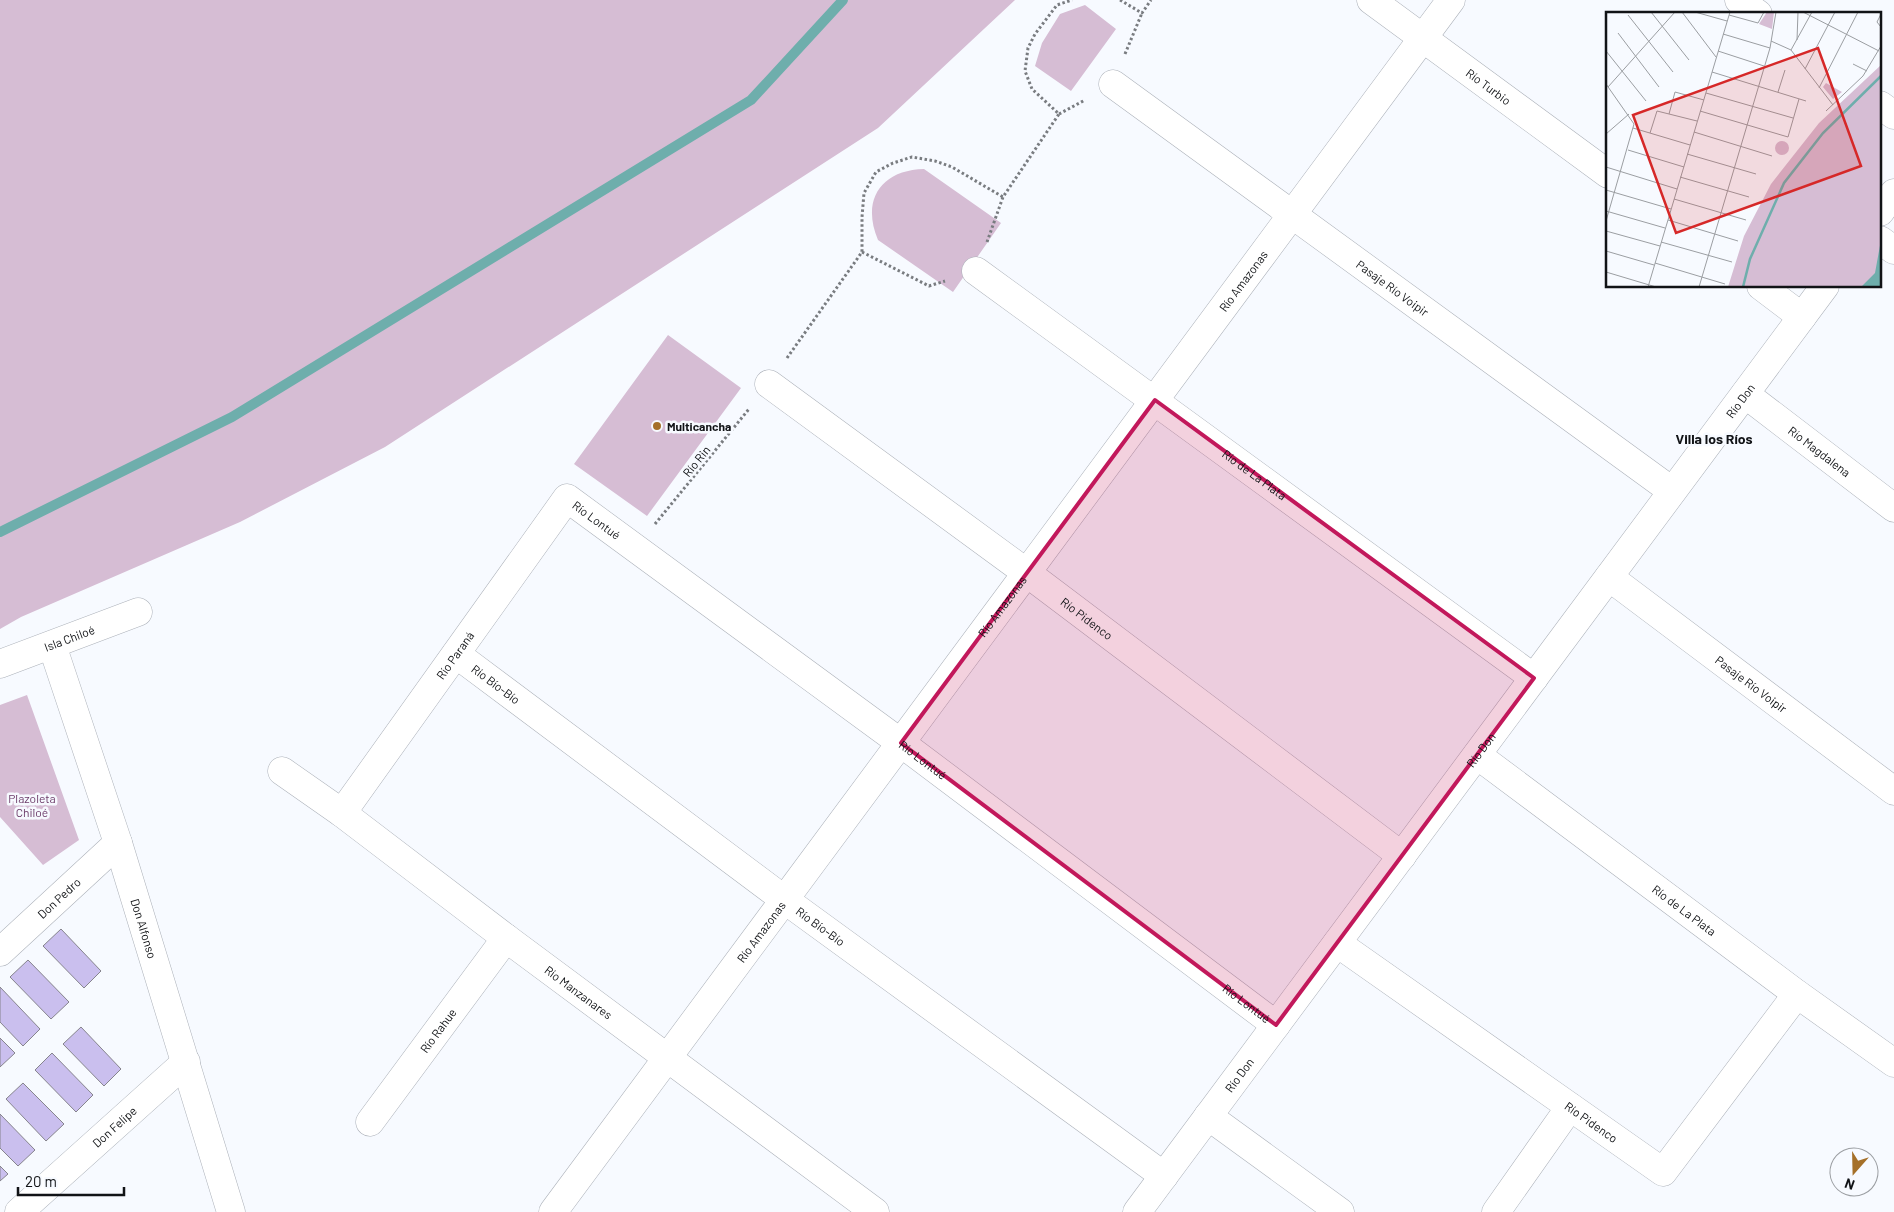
<svg xmlns="http://www.w3.org/2000/svg" width="1894" height="1212" font-family="Barlow,sans-serif">
	<style>
		.green { fill: #d6bdd4 }
		.lines { fill: none; stroke-linecap: round; stroke-linejoin: round }
		.stream { stroke: #6eaeac; stroke-width: 10 }
		.building { fill: #cabfee; stroke: #86848d }
		.street-casing { stroke: #acb1b9; stroke-width: 29 }
		.secondary-casing { stroke: #acb1b9; stroke-width: 29 }
		.path { stroke: #797c80; stroke-width: 3; stroke-dasharray: 2.5 2.5; stroke-linecap: butt }
		.street { stroke: #fff; stroke-width: 28 }
		.secondary { stroke: #fff; stroke-width: 28 }
		.marked { fill: #c2185b; fill-opacity: 0.2; stroke: #c2185b; stroke-width: 4; stroke-linejoin: round }
		.poi-dot { fill: #a57029; stroke: #f7faff; stroke-width: 2 }
		.labels { text-anchor: middle; dominant-baseline: central; stroke-width: 5; stroke-linejoin: round; paint-order: stroke }
		.street-label { font-size: 12px; fill: #111316; stroke: #f7faff }
		.poi-label { font-size: 12px; font-weight: bold; fill: #111316; stroke: #f7faff; text-anchor: start }
		.park-label { font-size: 12px; fill: #6b3a68; stroke: #f7faff }
		.neighbourhood-label { font-size: 14px; font-weight: bold; fill: #111316; stroke: #f7faff }
		.inset-river { fill: none; stroke: #6eaeac; stroke-width: 2.5 }
		.inset-road { fill: none; stroke: #9b9ea2; stroke-width: 1 }
		.view { fill: #d62828; fill-opacity: 0.15; stroke: #d62828; stroke-width: 2.5 }
		.inset-edge { fill: none; stroke: #111316; stroke-width: 2.5 }
	</style>
	<rect width="100%" height="100%" fill="#f7faff"/>
	<path class="green" d="M0,0h1015l-137,128 -493,319 -145,75 -219,95 -21,12z
		M1085,5l31,24 -45,62 -36,-25 7,-23 18,-29z
		M924,169l77,54 -48,69 -75,-52c-17,-40 3,-70 46,-71z
		M668,335l73,53 -94,128 -73,-52z
		M27,695l52,145 -36,25 -43,-48v-112z"/>
	<g class="lines">
		<path class="stream" d="M0,532l232,-115 519,-317 92,-100"/>
	</g>
	<path class="building" d="M61,929l40,42 -17,17 -41,-42z
		M28,960l41,42 -18,17 -41,-42z
		M0,987l40,42 -17,17 -23,-24z
		M81,1027l40,42 -17,17 -41,-42z
		M0,1038l15,15 -15,14z
		M52,1053l41,42 -17,17 -41,-42z
		M23,1083l41,41 -18,17 -40,-42z
		M0,1114l35,36 -17,16 -18,-18z
		M0,1166l8,8 -8,7z"/>
	<g class="lines">
		<defs>
			<g id="street">
				<path id="s1" d="M1371,0l237,174"/>
				<path d="M1739,0l19,14"/>
				<path id="s2" d="M1113,84l559,407"/>
				<path d="M1880,105l14,10"/>
				<path d="M1880,240l14,10"/>
				<path id="s3" d="M976,271l558,407"/>
				<path d="M1761,286l41,31"/>
				<path id="s4" d="M769,384l258,189 375,283"/>
				<path id="s5" d="M1745,394l149,114"/>
				<path id="s6" d="M1609,577l285,214"/>
				<path id="s7" d="M52,645l66,198 113,369"/>
				<path id="s8" d="M456,654l329,246 379,276"/>
				<path id="s9" d="M0,664l138,-52"/>
				<path id="s10" d="M1477,755l320,239 97,69"/>
				<path id="s11" d="M282,771l60,42 164,125 369,274"/>
				<path id="s12" d="M342,813l225,-315 334,245 375,282"/>
				<path id="s13" d="M1337,943l326,229 134,-178"/>
				<path id="s14" d="M0,952l118,-109"/>
				<path d="M1208,1116l132,96"/>
				<path id="s15" d="M370,1122l136,-184"/>
				<path id="s16" d="M19,1212l167,-150"/>
				<path id="s17" d="M553,1212l898,-1212"/>
				<path d="M1496,1212l74,-105"/>
			</g>
			<g id="secondary">
				<path d="M1880,212l14,-19"/>
				<path id="s18" d="M1137,1212l688,-926"/>
			</g>
		</defs>
		<use href="#street" class="street-casing"/>
		<use href="#secondary" class="secondary-casing"/>
		<path class="path" d="M1120,0l22,13 9,-13
			M1125,54l17,-41
			M1059,114l26,-14
			M987,242l16,-45
			M862,252l67,34 16,-5
			M787,358l75,-106v-35l2,-24 12,-21 17,-9 19,-6 23,4 17,6 51,30 56,-83 -27,-25 -7,-18 3,-23 7,-14 22,-29 15,-5
			M655,524l94,-115"/>
		<use href="#street" class="street"/>
		<use href="#secondary" class="secondary"/>
	</g>
	<path class="marked" d="M1155,400l379,278 -258,347 -375,-282z"/>
	<circle class="poi-dot" cx="657" cy="426" r="5"/>
	<g class="labels">
		<g class="street-label">
			<text stroke="none"><textPath href="#s1" startOffset="146">Río Turbio</textPath></text>
			<text stroke="none"><textPath href="#s17" startOffset="1159">Río Amazonas</textPath></text>
			<text stroke="none"><textPath href="#s2" startOffset="346">Pasaje Río Voipir</textPath></text>
			<text stroke="none"><textPath href="#s18" startOffset="1011">Río Don</textPath></text>
			<text stroke="none"><textPath href="#s5" startOffset="94">Río Magdalena</textPath></text>
			<text transform="translate(696 461) rotate(-51)">Río Rin</text>
			<text stroke="none"><textPath href="#s3" startOffset="345">Río de La Plata</textPath></text>
			<text stroke="none"><textPath href="#s12" startOffset="424">Río Lontué</textPath></text>
			<text stroke="none"><textPath href="#s17" startOffset="754">Río Amazonas</textPath></text>
			<text stroke="none"><textPath href="#s4" startOffset="395">Río Pidenco</textPath></text>
			<text stroke="none"><textPath href="#s9" startOffset="74">Isla Chiloé</textPath></text>
			<text stroke="none"><textPath href="#s12" startOffset="194">Río Paraná</textPath></text>
			<text stroke="none"><textPath href="#s8" startOffset="50">Río Bío-Bío</textPath></text>
			<text stroke="none"><textPath href="#s6" startOffset="178">Pasaje Río Voipir</textPath></text>
			<text stroke="none"><textPath href="#s18" startOffset="576">Río Don</textPath></text>
			<text stroke="none"><textPath href="#s12" startOffset="829">Río Lontué</textPath></text>
			<text stroke="none"><textPath href="#s14" startOffset="80">Don Pedro</textPath></text>
			<text stroke="none"><textPath href="#s10" startOffset="259">Río de La Plata</textPath></text>
			<text stroke="none"><textPath href="#s8" startOffset="455">Río Bío-Bío</textPath></text>
			<text stroke="none"><textPath href="#s7" startOffset="298">Don Alfonso</textPath></text>
			<text stroke="none"><textPath href="#s17" startOffset="349">Río Amazonas</textPath></text>
			<text stroke="none"><textPath href="#s11" startOffset="370">Río Manzanares</textPath></text>
			<text stroke="none"><textPath href="#s12" startOffset="1234">Río Lontué</textPath></text>
			<text stroke="none"><textPath href="#s15" startOffset="114">Río Rahue</textPath></text>
			<text stroke="none"><textPath href="#s18" startOffset="171">Río Don</textPath></text>
			<text stroke="none"><textPath href="#s13" startOffset="311">Río Pidenco</textPath></text>
			<text stroke="none"><textPath href="#s16" startOffset="128">Don Felipe</textPath></text>
		</g>
		<g class="poi-label">
			<text x="667" y="426">Multicancha</text>
		</g>
		<g class="park-label">
			<text x="32" y="798">Plazoleta<tspan x="32" dy="14">Chiloé</tspan></text>
		</g>
		<g class="neighbourhood-label">
			<text x="1714" y="438">Villa los Ríos</text>
		</g>
	</g>
	<g transform="translate(1606 12)">
		<rect width="275" height="275" fill="#f7faff"/>
		<path d="M161,0h7l-2,17 -13,-5zM275,53v222h-153l16,-51 27,-52 48,-61zM220,71l16,9 -9,7 -10,-12zM169 136a7 7 0 1 1 14 0a7 7 0 1 1-14 0Z" fill="#d6bdd4"/>
		<path d="M275,228v47h-20l14,-14z" fill="#6eaeac"/>
		<path class="inset-river" d="M137,275l7,-28 34,-76 39,-50 58,-57"/>
		<path class="inset-road" d="M45,0l38,48M76,0l34,45M89,0l32,9M197,0l76,39M275,2l-4,8 4,5M22,3l45,57M123,3l29,8 6,-11M12,21l41,54M117,22l47,14M191,28l1,-28M165,29l20,9 42,55M185,38l21,-38M0,39l40,50M112,39l46,15M247,52l14,7M199,57l30,-57M106,60l94,29M0,72l28,40 -28,97M2,75l67,-75M213,76l39,-76M172,80l7,-22M100,81l87,25M94,99l88,26 11,-38M220,99l37,-35 18,-30M63,102l6,-22 29,8M27,116l57,17M88,120l78,24M44,121l7,-22 40,10M0,122l23,-20M22,138l56,17M81,142l69,20M0,155l71,22M74,165l69,20M0,178l65,19M68,187l72,21M0,199l59,17M62,208l70,21M0,219l54,15M55,230l71,20M0,239l48,14M49,251l70,21M0,260l50,15M42,275l82,-275M93,275l71,-239 6,-36"/>
		<path class="view" d="M212,36l43,118 -185,67 -43,-118z"/>
		<rect width="275" height="275" class="inset-edge"/>
	</g>
	<g transform="translate(1854 1172) rotate(200)"><circle r="24" fill="#f7faff" stroke="#9b9ea2"/>
	<path d="M0-4L9 19L0 12L-9 19Z" fill="#a57029"/>
	<text y="-8" font-size="14" font-weight="bold" text-anchor="middle" fill="#111316">N</text>
	</g>
	<path d="M18 1187v8h106v-8" fill="none" stroke="#111316" stroke-width="2.5"/>
	<text x="25" y="1187" font-size="15" fill="#111316" stroke="#f7faff" stroke-width="4" paint-order="stroke">20 m</text>
</svg>
